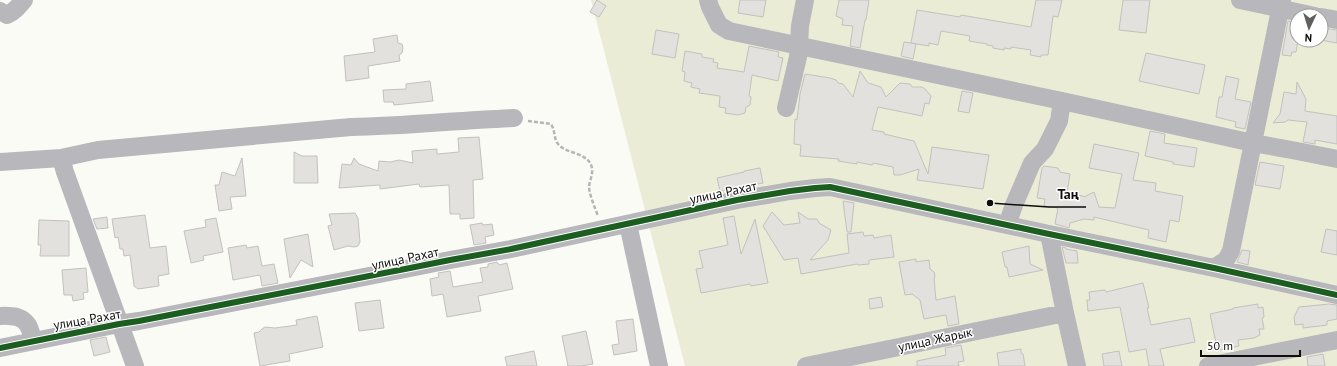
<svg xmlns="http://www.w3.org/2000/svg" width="1337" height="366" viewBox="0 0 1337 366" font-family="'PT Sans',sans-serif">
<rect width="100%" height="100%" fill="#fbfbf6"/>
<path fill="#eaecd6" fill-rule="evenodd" d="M591 0H1337V366H685ZM1297 16H1321V40H1297Z"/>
<path fill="#e2e1de" stroke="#c2c1bd" d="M597 0 606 6 599 17 590 12Z
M740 0H766L763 17 738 13Z
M839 0H869L866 20H865L860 48 850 46 853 26 842 25 843 19 836 16Z
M1036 0H1062L1058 17 1053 16 1048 55H1041V57L1030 55 1031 50 1011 47V49L1004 48V50L993 48V46L987 45V44L969 41 970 36 941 31 938 45 929 43V46L911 43 916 44 913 59 901 56 904 42 911 43 917 10 960 17 961 15 1031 27Z
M1123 0H1150L1146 33 1119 30Z
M1288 21 1297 23V41H1298L1296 52H1292L1291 56 1282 55Z
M1323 28 1337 30V43L1321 40Z
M656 30 679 34 675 58 652 54Z
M397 35 398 43 402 44 403 48 402 53 399 55 400 61 368 66 369 78 346 81 344 56 375 52 373 39Z
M749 46 779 52 778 57 783 58 778 81 752 75 749 96 751 97 750 105 746 107 745 113 738 115 725 113 726 108 719 107 720 96 699 93 700 89 691 87 692 83 684 81 685 72 682 71 685 51 702 54V57L714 59 713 62 718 63 717 68 744 72Z
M1146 53 1205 65 1199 94 1139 81Z
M860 71 868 83 881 87 886 97 900 83 910 84 912 87H922L925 89 931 96 929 104 925 103 922 116 878 107 872 130 884 132V134L914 141 928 174 932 147 989 155 983 189 917 180 919 169 900 175H894L893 167 873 163 872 165 857 162V164L838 161 839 159 800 156 801 145 794 144 795 119 797 120 800 94 805 74 830 78 836 80 838 83 843 84 853 97Z
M1226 76 1239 79 1235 99 1251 102 1245 129 1235 127 1236 122 1216 117 1219 97H1222Z
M430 81 433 101 394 105 393 102H384L383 90 406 89V84Z
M1297 82 1306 99 1305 111 1337 116V144L1315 140V144L1303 142 1307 122 1288 120 1285 122 1273 123 1280 114 1284 92 1296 94Z
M962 91 973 93 969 113 958 111Z
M1150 131 1165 134 1164 143 1197 148 1194 167 1173 164V162L1145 156Z
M479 137 483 179 473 180 474 218 460 219V214H450L449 185 420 187 419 184 380 189V185L339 188 342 164 351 165 354 158 359 164 378 171 379 161 390 162 399 160 413 163 412 151 437 149V154L459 152 458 138Z
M1094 144 1139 153 1133 180 1156 183 1155 191 1183 196 1179 222 1170 220 1166 242 1148 238 1149 230 1094 217V220L1084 219 1070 223 1069 228 1055 224 1058 208 1044 206 1045 199 1037 198 1042 168 1044 166 1058 168 1060 172 1070 174 1067 193 1083 196 1084 197 1094 192 1099 207 1115 208 1122 174 1089 168Z
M294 152 302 156H317L318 183H294Z
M242 158 246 196 230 197 232 209 219 211 215 185H219L222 172 235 176Z
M1260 162 1284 166 1280 189 1255 185Z
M760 168 763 183 720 191 717 178 744 172V171Z
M843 201 854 203 851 232H847Z
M772 212 784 225 800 223 798 212 808 219H817L819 223 831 230 828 240 810 260 849 253 847 234 863 232 864 236 873 235 874 238 891 235 894 257 869 260V264L858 265 857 264 801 274 798 258 784 260 763 226Z
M355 213 358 218 360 242 358 246 354 247 348 246 334 250 328 226 332 225 329 214Z
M145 215 150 248 166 246 169 274 158 276 159 286 138 289 134 286 130 255 124 256 123 249H120L118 237 115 238 112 219Z
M734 216 741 254 755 219 768 283 751 286 750 284 701 293 696 269 703 268 699 251 728 245 723 218Z
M107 217 108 228 97 229 93 219Z
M216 218 223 252 203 256 204 260 191 263 184 231 206 227 205 220Z
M39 220 69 221V256H40L41 245H38Z
M482 223 483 225 492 224 494 235 485 237 486 243 474 245 470 225Z
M1326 229 1337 231V255L1321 252Z
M308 234 313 267 301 260 290 278 284 239Z
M246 245 247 248 258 246 262 266 274 264 278 283 262 286 260 275 233 280 228 248Z
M1029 246 1030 264 1043 270 1009 277 1007 267H1005L1002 252Z
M1062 247 1066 248V249L1077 251 1078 263H1066Z
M1242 250 1250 251 1248 265 1237 262Z
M916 259V262L929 260 930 269 934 272 935 276 934 279 936 300 955 296 959 324 948 326 946 315 924 319 920 300 912 294 905 295 899 262Z
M497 262 499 265 507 263 513 289 478 296 481 311 447 317 443 294 432 296 430 279 439 277 438 273 450 271 453 287 483 282 480 268 488 267V264Z
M86 268 88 292 83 293 84 299 73 301 72 295H64L62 270Z
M1143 283 1149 308H1147L1151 325 1190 318 1195 342 1160 349 1164 366H1149L1146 349 1129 352 1120 307 1088 311 1087 300H1090L1089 292 1105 290 1106 292Z
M881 297 883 307 870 309 869 299Z
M380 300 384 328 359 331 355 303Z
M1258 304V308L1263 307 1264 317 1262 318 1264 329H1259L1260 335 1254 338 1238 340 1239 346 1220 350V347L1217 348 1210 314 1233 309V308Z
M1329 304 1337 305V319L1327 321V325L1303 328V324L1295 325 1294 317 1299 307Z
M317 316 323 347 289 354 290 361 260 366 254 333 259 332 262 329 265 327 275 328 297 325 296 320Z
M633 319 637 351 614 355 612 345 619 344 616 321Z
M586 331 593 364 581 366H568L562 336Z
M106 337 110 352 94 356 90 340Z
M961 345 964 361 958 362 959 366H917V361L946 355 945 348Z
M1021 349V353L1023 354 1025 366H999L997 353Z
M534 351 537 366H507L505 357Z
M1119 351 1122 366H1104L1102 354Z
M1323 354 1325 366H1308L1307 357Z"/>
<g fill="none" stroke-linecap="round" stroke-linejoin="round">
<path stroke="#b5b5b5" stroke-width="2.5" stroke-dasharray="4 2" stroke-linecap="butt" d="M528 121 551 124C556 132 553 140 560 146 569 154 589 153 592 168 593 174 590 180 589 186 589 194 595 208 598 216"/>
<path stroke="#b7b7bc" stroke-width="18" d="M708 0 710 7 719 25 729 31 1062 101 1253 143 1297 151 1337 159
M1240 0 1315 16
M0 11 7 15C14 12 19 6 24 0
M1321 17 1337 20
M786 108 798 57 799 46 800 26 805 0
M61 158 65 172 135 366
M0 162 61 158 98 150 351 127C405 126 460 120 514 118
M628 224 659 366
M1007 225 1014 205 1032 163 1045 149 1059 121 1062 101
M1049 234 1065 313 1077 366
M1214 268 1226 260 1231 251 1282 0
M0 316C6 315 10 316 17 317 29 321 30 329 33 340
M0 348 119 324 139 321 410 268 450 260 511 249 737 200 790 191 815 188 830 187 1049 234 1214 268 1337 295
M806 366 1065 313
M1208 366 1337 340"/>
<g stroke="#fff" stroke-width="8">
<path id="cycleway" d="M0 348 119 324 139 321 410 268 450 260 511 249 737 200 790 191 815 188 830 187 1049 234 1214 268 1337 295"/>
</g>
<use href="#cycleway" stroke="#1b5e20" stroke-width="6"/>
</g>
<g text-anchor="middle" stroke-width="3" stroke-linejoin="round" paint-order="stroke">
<g font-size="13" fill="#0e0d0b" stroke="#fff">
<text transform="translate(723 192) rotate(-12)" y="5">улица Рахат</text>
<text transform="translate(405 258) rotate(-12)" y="5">улица Рахат</text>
<text transform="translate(87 319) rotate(-10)" y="5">улица Рахат</text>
<text transform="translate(935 339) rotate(-12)" y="5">улица Жарык</text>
</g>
</g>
<path fill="none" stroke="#0e0d0b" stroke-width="1.5" d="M990 203L1049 207H1086"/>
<circle fill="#0e0d0b" stroke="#fff" stroke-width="1.5" cx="990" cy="203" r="4"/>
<g font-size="14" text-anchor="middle" font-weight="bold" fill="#0e0d0b" stroke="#fff" stroke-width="3" stroke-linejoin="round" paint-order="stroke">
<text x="1068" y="199">Таң</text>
</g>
<g transform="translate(1309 28) rotate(184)"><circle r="19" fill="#ffffff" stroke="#9f9e9d"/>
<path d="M0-3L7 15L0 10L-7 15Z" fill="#61605d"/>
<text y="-6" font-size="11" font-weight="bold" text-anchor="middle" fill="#0e0d0b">N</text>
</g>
<path d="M1201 350v6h99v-6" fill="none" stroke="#0e0d0b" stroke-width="2"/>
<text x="1207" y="350" font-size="12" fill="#0e0d0b" stroke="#ffffff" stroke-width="3" paint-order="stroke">50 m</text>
</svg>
